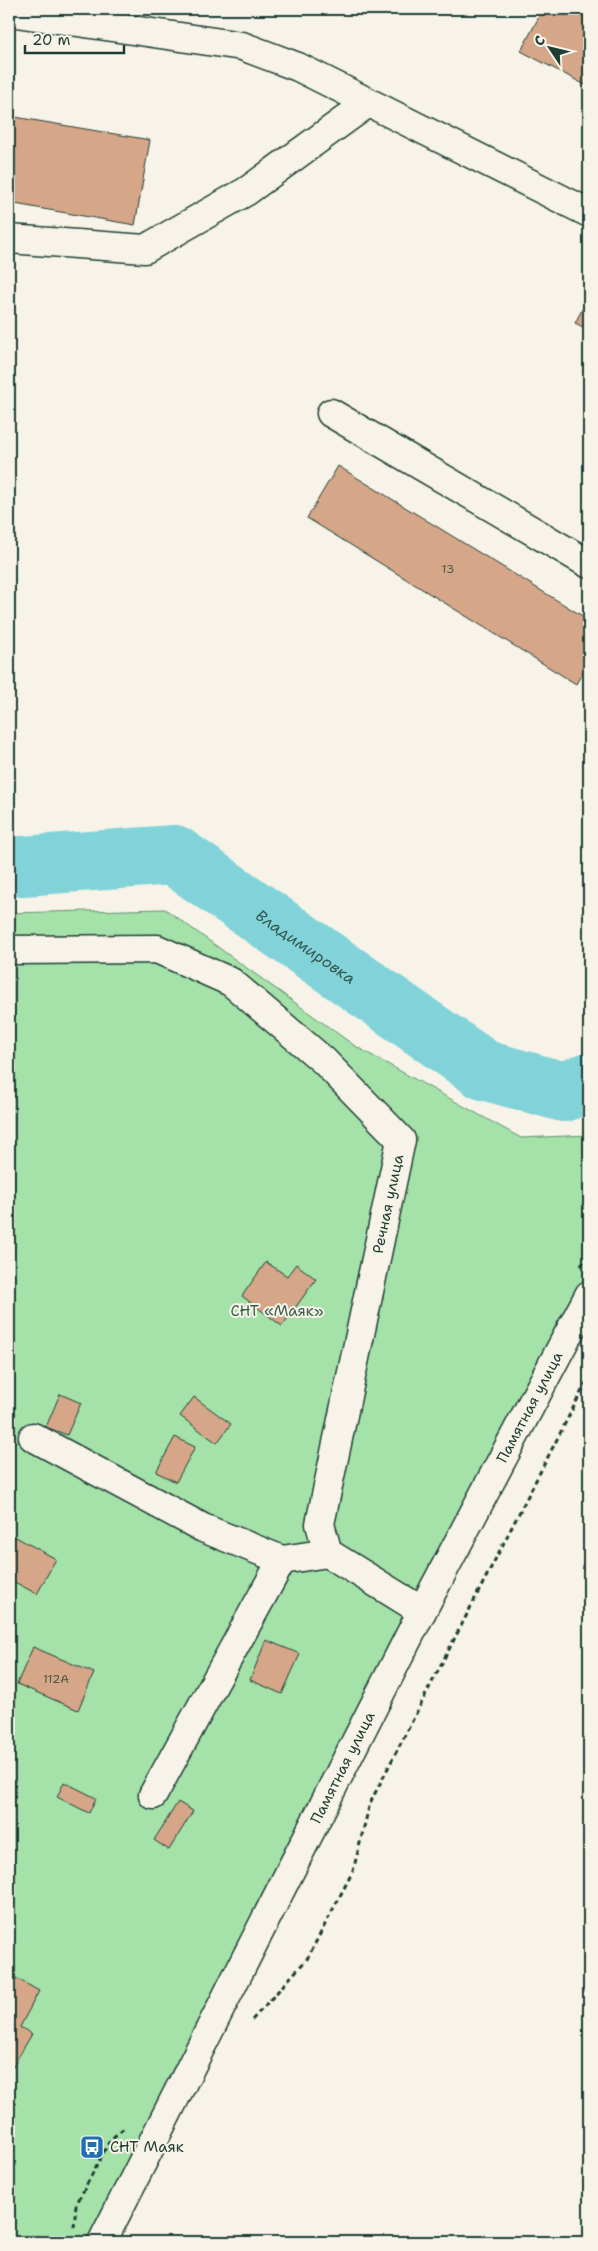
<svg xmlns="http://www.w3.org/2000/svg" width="598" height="2251" viewBox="0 0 598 2251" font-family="'Shantell Sans',sans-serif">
<rect width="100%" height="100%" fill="#f7f3e8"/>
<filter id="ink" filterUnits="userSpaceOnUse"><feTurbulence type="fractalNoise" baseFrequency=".02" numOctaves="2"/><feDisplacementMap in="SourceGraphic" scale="10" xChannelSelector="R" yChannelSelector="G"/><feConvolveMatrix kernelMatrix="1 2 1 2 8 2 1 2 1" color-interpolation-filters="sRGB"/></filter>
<g filter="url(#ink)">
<path fill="#a4e2aa" stroke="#62906f" d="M165 909 355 1046 521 1138 589 1135V1295L102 2242H9V913Z"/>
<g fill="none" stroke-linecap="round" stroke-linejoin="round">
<path stroke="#82d3d9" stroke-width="60" id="s1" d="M9 867 174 855 484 1070 564 1092 589 1082"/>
</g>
<path fill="#d6a689" stroke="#1f3d34" d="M543 9H569L589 19V87L521 51Z
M9 116 150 140 135 225 9 203Z
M589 296V330L575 323Z
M338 466 589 620V661L576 684 307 518Z
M266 1262 287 1276 296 1264 316 1279 282 1326 242 1296Z
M60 1394 81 1403 67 1435 46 1427Z
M194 1397 231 1424 217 1443 180 1416Z
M175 1437 195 1447 176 1482 156 1472Z
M12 1535 56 1559 37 1594 9 1579V1542Z
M266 1640 300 1654 282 1694 250 1680Z
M33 1647 94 1673 78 1710 17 1684Z
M64 1782 96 1798 89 1813 57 1797Z
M178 1802 193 1811 169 1850 154 1840Z
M16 1978 39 1991 20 2027 32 2034 12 2068 9 2067V1990Z"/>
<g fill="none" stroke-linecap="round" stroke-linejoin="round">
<g stroke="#1f3d34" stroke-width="31">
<g id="minor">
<path d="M9 12 242 46 298 67 589 213"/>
<path d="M9 239 145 249 247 191 368 103"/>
<path d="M331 413 589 564"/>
<path d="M9 950 157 949 231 982 324 1061 401 1140 320 1524 328 1553 422 1611"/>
<path d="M33 1437 203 1528 282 1560 328 1553"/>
<path d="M153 1795 282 1560"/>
<path id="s2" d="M102 2242 422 1611 589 1295"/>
</g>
</g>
<path stroke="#1f3d34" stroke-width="3" stroke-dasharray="5 4" stroke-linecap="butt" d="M581 1266 589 1251
M252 2020 307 1959 353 1871 370 1803 589 1377
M74 2227 76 2205 110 2140 124 2128"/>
<use href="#minor" stroke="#f7f3e8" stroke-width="28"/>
</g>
</g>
<defs>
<g id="bus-square" transform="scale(1.25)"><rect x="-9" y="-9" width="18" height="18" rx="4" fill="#1f6fb2" stroke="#f7f3e8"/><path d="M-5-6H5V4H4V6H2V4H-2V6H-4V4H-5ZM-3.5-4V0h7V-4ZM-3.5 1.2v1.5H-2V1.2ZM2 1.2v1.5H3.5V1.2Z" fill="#fff"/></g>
</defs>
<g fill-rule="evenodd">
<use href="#bus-square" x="92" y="2147"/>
</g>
<g text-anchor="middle" stroke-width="4" stroke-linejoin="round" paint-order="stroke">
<g font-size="12" fill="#4d5749">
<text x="448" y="573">13</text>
<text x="56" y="1683">112А</text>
</g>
<g font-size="15" fill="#1f3d34" stroke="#f7f3e8">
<text transform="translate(388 1204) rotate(-78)" y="5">Речная улица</text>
<text dy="5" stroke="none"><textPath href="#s2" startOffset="938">Памятная улица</textPath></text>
<text dy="5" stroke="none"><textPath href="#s2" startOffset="532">Памятная улица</textPath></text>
</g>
<g font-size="15" fill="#3a5e4c" stroke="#f7f3e8">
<text x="277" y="1316">СНТ «Маяк»</text>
</g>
<g font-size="15" fill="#1f3d34" stroke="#f7f3e8" text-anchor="start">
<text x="110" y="2152">СНТ Маяк</text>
</g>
<g font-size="16" font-style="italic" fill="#335b55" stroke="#f7f3e8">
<text dy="6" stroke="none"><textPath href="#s1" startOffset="326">Владимировка</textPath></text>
</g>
</g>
<rect width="598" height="2251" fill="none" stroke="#f7f3e8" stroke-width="30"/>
<rect x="15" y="15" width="568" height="2221" fill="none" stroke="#1f3d34" stroke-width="2" filter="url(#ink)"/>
<g transform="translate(550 48) rotate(305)" stroke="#f7f3e8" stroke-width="4" paint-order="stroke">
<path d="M0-4L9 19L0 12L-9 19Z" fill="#1f3d34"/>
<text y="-8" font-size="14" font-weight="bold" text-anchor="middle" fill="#1f3d34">С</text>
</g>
<path d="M25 45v8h99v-8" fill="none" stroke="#1f3d34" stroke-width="2.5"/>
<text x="32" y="45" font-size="15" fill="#1f3d34" stroke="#f7f3e8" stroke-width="4" paint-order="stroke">20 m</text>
</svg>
